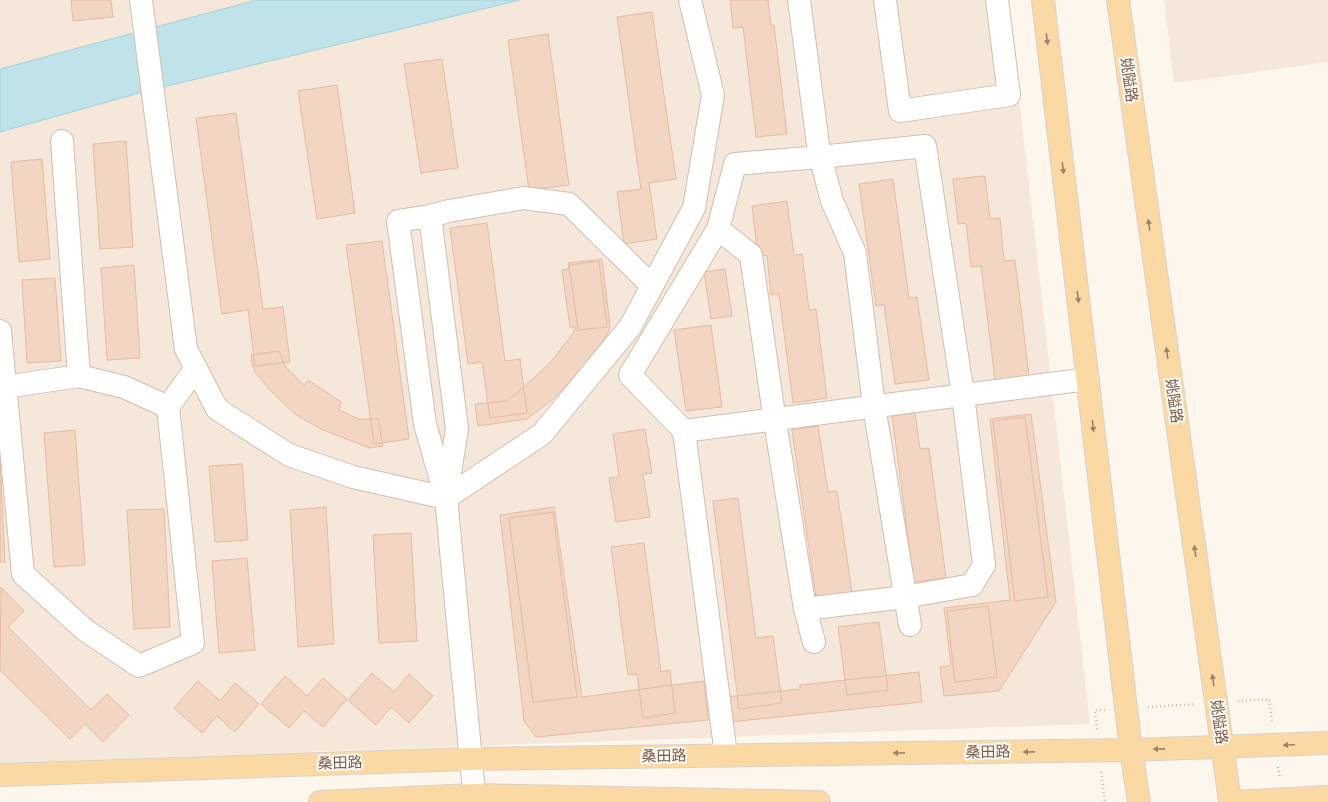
<svg xmlns="http://www.w3.org/2000/svg" width="1328" height="802" viewBox="0 0 1328 802" font-family="'Alegreya Sans','Noto Sans SC',sans-serif">
<rect width="100%" height="100%" fill="#fdf6ec"/>
<path fill="#f5e8da" d="M0 0H1008L1090 724 0 763Z
M1164 0H1328V62L1174 83Z"/>
<path fill="#bfe3e8" stroke="#a5d3da" d="M256 0H520L143 92 0 132V69Z"/>
<path fill="#f3d5c3" stroke="#e6bba3" d="M71 0H111L113 17 73 21Z
M730 0H768L771 25H774L787 134 756 137 743 27 733 28Z
M652 12 676 179 649 183 657 239 624 244 617 192 641 189 617 17Z
M548 34 569 185 529 190 508 40Z
M442 59 458 168 421 173 404 64Z
M337 85 355 213 317 219 298 91Z
M236 113 263 309 283 307 290 362 255 366 248 310 222 314 196 118Z
M126 141 133 247 100 249 93 144Z
M42 159 50 259 19 262 11 162Z
M985 176 990 219 1000 218 1004 261 1015 260 1030 384 996 388 981 266 971 267 966 223 958 224 953 179Z
M893 179 909 298 917 297 929 380 895 384 884 305 876 306 859 184Z
M787 201 794 255 802 254 809 310 816 309 827 398 793 403 779 294 771 295 767 255 758 257 752 206Z
M487 223 505 361 520 359 527 413 490 418 482 362 468 364 450 228Z
M382 241 409 439 374 444 346 245Z
M602 259 610 325 608 333 588 363 553 399 527 419 478 426 475 404 507 401 517 393 550 363 574 332 575 327H570L562 270 569 269 568 263Z
M599 261 607 327 578 330 569 265Z
M134 265 140 358 107 360 101 268Z
M725 269 732 316 711 319 704 272Z
M55 278 61 361 27 363 22 280Z
M711 325 722 407 686 411 674 330Z
M279 351 285 366 304 385 308 380 341 402 339 410 359 419H378L383 446 370 448 346 439 321 429 295 414 269 389 255 372 252 363 251 355Z
M915 413 920 449 929 448 946 578 914 582 892 416Z
M1031 414 1056 602 999 691 944 696 940 667 951 665 944 608 1010 600 990 419Z
M1025 417 1048 597 1015 601 993 421Z
M818 426 828 492 837 491 852 592 816 597 792 430Z
M645 429 652 473 643 474 650 517 616 522 609 478 619 476 613 434Z
M75 430 85 565 54 567 44 433Z
M0 459 5 562H0Z
M242 464 248 540 215 542 209 466Z
M738 498 756 638 773 636 782 703 739 709 713 501Z
M326 507 334 644 298 647 290 510Z
M554 507 582 697 704 681 708 720 536 737 524 721 500 515Z
M164 509 170 627 134 629 127 510Z
M553 512 577 697 533 702 509 518Z
M411 533 417 641 379 643 373 535Z
M644 543 661 672 670 670 675 713 643 718 637 674 628 675 611 547Z
M247 558 255 650 219 653 212 561Z
M1 587 24 611 8 627 91 710 107 694 129 715 103 742 85 724 70 739 0 670Z
M988 606 997 677 955 682 947 611Z
M879 622 888 690 847 695 838 627Z
M919 672 922 702 730 722 727 697 800 689V685Z
M372 673 394 692 409 674 433 696 409 723 391 707 376 725 348 700Z
M285 676 307 696 323 678 347 699 323 727 304 711 289 728 261 704Z
M198 681 220 701 235 683 259 704 235 732 217 716 202 733 174 708Z"/>
<g fill="none" stroke-linecap="round" stroke-linejoin="round">
<g stroke="#d1beb0" stroke-width="24">
<path id="minor" d="M141 0 186 349 217 409 289 455 353 477 446 498
M799 0 819 152 832 201 855 253 874 406 910 625
M885 0 900 111 1009 95 997 0
M62 141 79 376
M430 216 457 429 446 498 425 424 398 221Z
M430 216 449 211 524 198 569 204 652 286
M718 229 735 164 820 157 925 146 963 395 984 565 972 585 905 597 805 609
M0 331 23 574 85 630 139 666 193 643 168 407 196 368
M5 387 79 376 124 387 168 407
M684 431 630 375 718 229 751 255 774 415 805 609 814 642
M726 755 684 431 1088 379
M475 802 446 498 542 434 630 327 694 208 713 95 690 0"/>
</g>
<g stroke="#dad1cd" stroke-width="24">
<path id="major" d="M1043 0 1131 750 1139 802
M1118 0 1230 802
M0 775 469 759 1131 750 1328 743
M320 802 473 795 819 802
M1232 802 1328 797"/>
</g>
<path stroke="#d9b8a5" stroke-width="2.5" stroke-dasharray="1 3" stroke-linecap="butt" d="M1238 701 1269 699 1272 722
M1148 707 1195 704
M1097 729 1095 710H1105
M1278 767 1280 778
M1101 772 1105 802"/>
<use href="#minor" stroke="#fff" stroke-width="22"/>
<use href="#major" stroke="#fbd9a5" stroke-width="22"/>
</g>
<defs><path id="oneway-solid" d="M-6-.8H1V-3.2L6.5 0L1 3.2V.8H-6Z"/></defs>
<g fill="#a18267">
<use href="#oneway-solid" transform="translate(1047 39) rotate(83)"/>
<use href="#oneway-solid" transform="translate(1063 168) rotate(83)"/>
<use href="#oneway-solid" transform="translate(1149 225) rotate(-98)"/>
<use href="#oneway-solid" transform="translate(1078 297) rotate(83)"/>
<use href="#oneway-solid" transform="translate(1167 353) rotate(-98)"/>
<use href="#oneway-solid" transform="translate(1093 426) rotate(83)"/>
<use href="#oneway-solid" transform="translate(1195 551) rotate(-98)"/>
<use href="#oneway-solid" transform="translate(1213 680) rotate(-98)"/>
<use href="#oneway-solid" transform="translate(1289 745) rotate(177)"/>
<use href="#oneway-solid" transform="translate(1159 749) rotate(179)"/>
<use href="#oneway-solid" transform="translate(1029 752) rotate(179)"/>
<use href="#oneway-solid" transform="translate(899 753) rotate(179)"/>
</g>
<g text-anchor="middle" stroke-width="4" stroke-linejoin="round" paint-order="stroke">
<g font-size="15" fill="#7a5c4d" stroke="#fffaf3">
<text transform="translate(1129 80) rotate(82)" y="5">姚隘路</text>
<text transform="translate(1174 401) rotate(82)" y="5">姚隘路</text>
<text transform="translate(1219 722) rotate(82)" y="5">姚隘路</text>
<text transform="translate(988 752) rotate(-1)" y="5">桑田路</text>
<text transform="translate(664 756) rotate(-1)" y="5">桑田路</text>
<text transform="translate(340 763) rotate(-2)" y="5">桑田路</text>
</g>
</g>
</svg>
